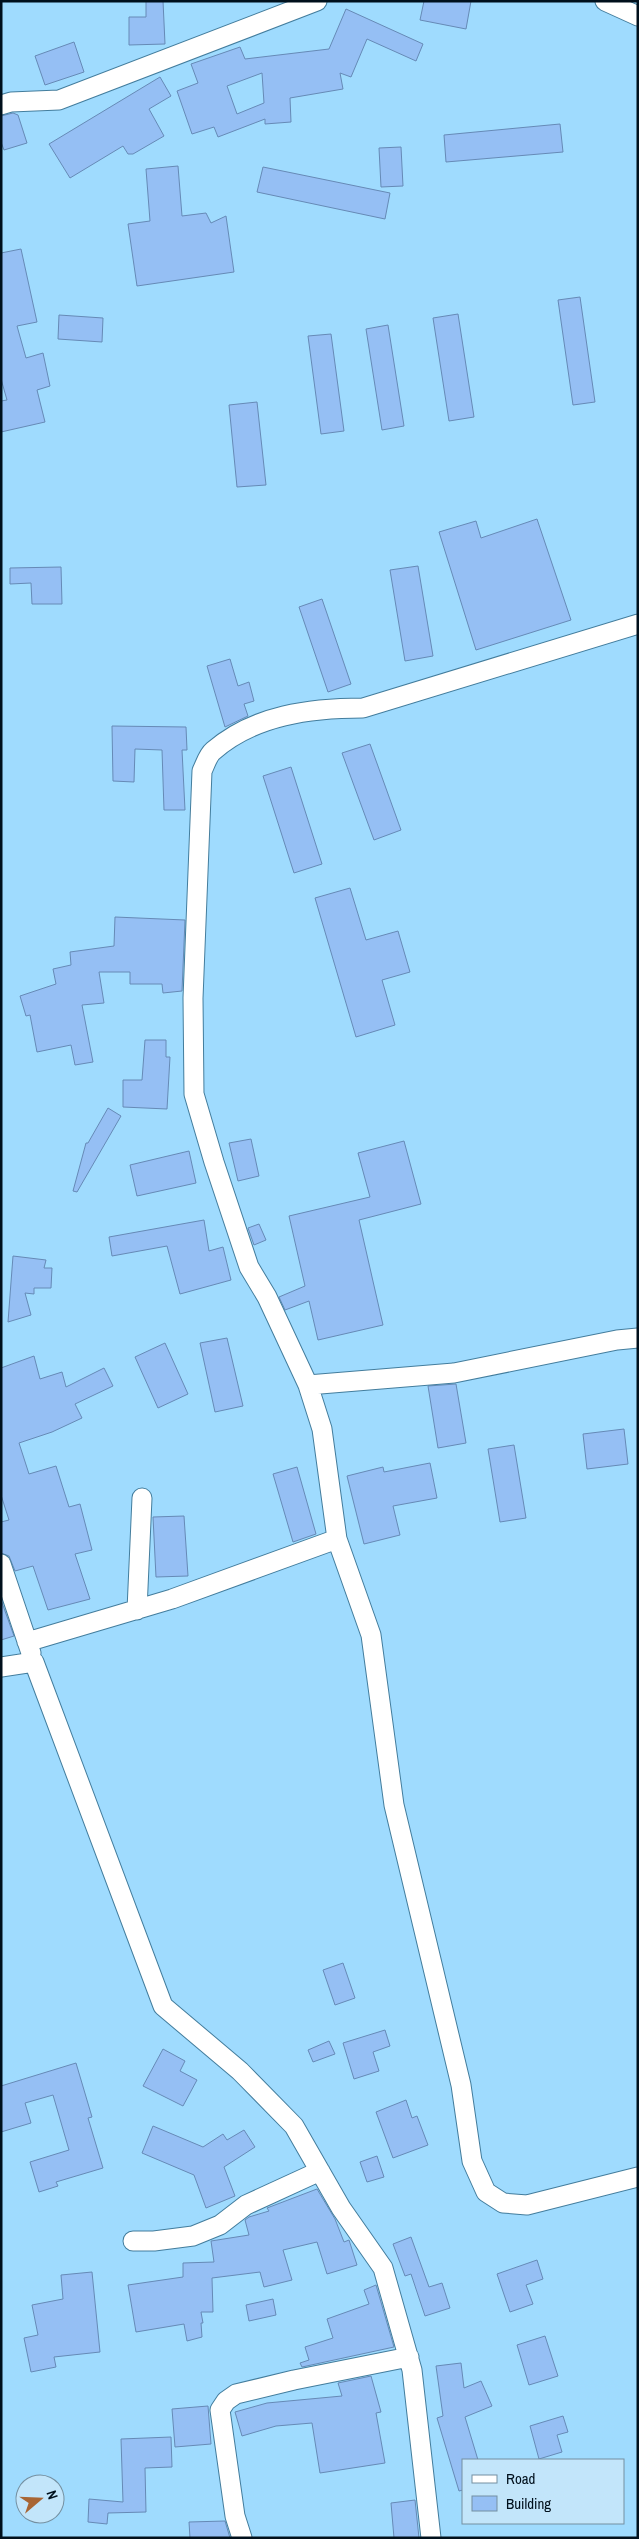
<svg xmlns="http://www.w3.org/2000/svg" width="639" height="2539" viewBox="0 0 639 2539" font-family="'Archivo Narrow',sans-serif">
<rect width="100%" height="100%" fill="#9fdbfe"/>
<path fill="#95bff4" stroke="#668ab6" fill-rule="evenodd" d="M146 1H163L165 44 129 45V17H146Z
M424 1H471L466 29 420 20Z
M346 9 423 44 416 61 367 39 351 77 340 73 343 89 290 98 291 122 265 124V119L218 137 214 127 192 134 177 91 198 83 191 64 240 47 245 59 329 49ZM262 73 264 103 237 114 227 86Z
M74 42 84 72 45 85 35 56Z
M160 77 171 96 149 109 164 136 133 154H128L123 146 70 178 49 144Z
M13 113 18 115 27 143 4 150 1 142V116Z
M560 124 563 152 446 162 444 135Z
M401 147 403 186 381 187 379 148Z
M178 166 182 216 206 213 211 223 226 216 234 272 137 286 128 224 150 221 146 169Z
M263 167 390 193 385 219 257 192Z
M21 249 37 322 17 326 26 358 43 353 50 386 37 390 45 422 1 432V401L7 400 1 379V253Z
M580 297 595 402 573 405 558 300Z
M458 314 474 417 449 421 433 318Z
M59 315 103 318 102 342 58 339Z
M388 325 404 426 382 430 366 329Z
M331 334 344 431 321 434 308 336Z
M257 402 266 485 237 487 229 405Z
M537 519 571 620 476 650 439 532 476 521 481 538Z
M418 566 433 656 405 661 390 570Z
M61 567 62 604H32L31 583 10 584V568Z
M322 599 351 684 328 692 299 607Z
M230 659 238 686 249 682 254 701 244 704 248 716 225 727 207 666Z
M112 726 186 727 187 750H182L185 810H164L162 750 135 749 134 782 113 781Z
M370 744 401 830 374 840 342 753Z
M291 767 322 864 294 873 263 776Z
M350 888 366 940 398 931 410 972 382 980 395 1025 356 1037 315 898Z
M115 917 185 920 182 991 163 993 162 984H130V972H99L104 1003 82 1005 93 1062 75 1065 71 1045 37 1052 30 1015 26 1016 20 996 56 984 53 969 71 965 70 952 114 946Z
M145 1040H166V1057H170L167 1109 123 1107V1080H142Z
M108 1108 121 1116 77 1192 73 1191 86 1143H88Z
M251 1139 259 1176 238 1181 229 1143Z
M404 1141 421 1204 359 1220 383 1325 318 1340 309 1301 285 1310 279 1297 305 1286 289 1216 370 1197 358 1153Z
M189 1151 196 1183 137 1196 130 1165Z
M204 1220 209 1251 223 1247 231 1280 180 1294 167 1246 112 1256 109 1237Z
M259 1224 266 1240 254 1245 248 1228Z
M13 1256 46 1260 44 1268H52L51 1288H34V1294L25 1293 31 1315 8 1322Z
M227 1338 243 1406 215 1412 200 1343Z
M165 1343 188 1394 158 1408 135 1357Z
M34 1356 40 1379 62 1372 66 1387 104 1368 113 1386 75 1404 82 1418 52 1432 19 1443 29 1474 56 1466 69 1507 80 1504 92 1550 75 1554 90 1599 48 1610 33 1566 15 1571 9 1556 1 1553V1522L9 1520 1 1495V1368Z
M456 1384 466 1443 438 1448 428 1386Z
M624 1429 628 1464 587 1469 583 1434Z
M514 1445 526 1518 500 1522 488 1449Z
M430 1463 437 1498 393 1506 400 1535 364 1544 347 1476 383 1467 384 1472Z
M297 1467 316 1534 293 1542 273 1474Z
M184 1516 188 1576 156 1577 153 1517Z
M1 1600 14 1636 1 1640Z
M343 1963 355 1998 335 2005 323 1970Z
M385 2030 390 2046 373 2052 379 2071 354 2079 343 2043Z
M329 2041 335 2054 313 2062 308 2050Z
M163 2049 185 2061 180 2071 197 2080 183 2106 143 2086Z
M76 2063 92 2117 88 2118 103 2168 56 2182 58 2186 39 2192 30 2162 69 2150 53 2095 25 2103 31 2123 1 2132V2086Z
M406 2100 412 2118 417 2116 428 2145 393 2158 376 2112Z
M153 2126 203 2147 223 2134 227 2140 244 2130 255 2147 224 2167 235 2196 206 2208 194 2175 142 2153Z
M377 2156 384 2177 367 2182 360 2162Z
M317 2189 335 2219 344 2242 349 2240 357 2265 327 2274 317 2242 283 2250 292 2280 264 2287 260 2272 212 2278 213 2312H201L203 2323H201L202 2337 187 2341 184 2324 136 2332 128 2285 183 2277V2263L214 2262 211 2241 249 2235 245 2220 249 2217 269 2211 267 2208Z
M411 2237 429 2287 442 2283 450 2308 425 2316 411 2274 405 2276 393 2244Z
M537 2260 543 2279 526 2285 533 2304 510 2312 497 2274Z
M92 2272 100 2352 54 2357 56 2367 31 2372 24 2338 38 2335 32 2305 63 2299 61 2275Z
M376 2285 394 2347 302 2367 300 2363 309 2360 305 2347 333 2338 327 2319 369 2304 364 2290Z
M273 2299 276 2315 249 2321 246 2305Z
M545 2336 558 2376 529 2385 517 2345Z
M461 2363 464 2388 481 2381 492 2406 465 2417 478 2460H463V2490L459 2491 437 2418 443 2416 436 2366Z
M371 2376 381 2412 376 2413 385 2463 320 2473 312 2423 276 2426 242 2436 235 2412 267 2403 342 2396 338 2383Z
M208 2406 211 2444 175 2447 172 2409Z
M563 2416 568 2432 557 2435 562 2452 539 2459 530 2426Z
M171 2437 172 2467 145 2468 146 2512 108 2513 107 2524 88 2522 89 2499 123 2502 121 2439Z
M415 2500 419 2538H394L391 2503Z
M225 2521 230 2538H190L189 2522Z"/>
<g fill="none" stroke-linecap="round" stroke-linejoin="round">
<g stroke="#437d9d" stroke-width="21">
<path id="minor" d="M605 1 638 16
M1 105 11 102 59 100 317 1
M638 624 363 708C311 708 254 715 213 751 208 755 205 765 202 771L193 998 194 1094 214 1162 249 1267 267 1297 308 1385 322 1429 337 1539 371 1635 394 1805 461 2085 472 2161 486 2192 503 2203 527 2205 638 2177
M308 1385 454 1373 617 1340 638 1338
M1 1564 31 1653
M137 1610 142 1498
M27 1642 172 1599 337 1539
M1 1667 34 1662 163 2006 240 2071 294 2126 341 2208 383 2268 412 2370 431 2538
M133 2241H154L193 2236 220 2225 246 2205 320 2171
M242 2538 235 2516 220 2410 226 2401 236 2394 294 2380 409 2357"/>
</g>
<use href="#minor" stroke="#fff" stroke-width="19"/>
</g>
<rect width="639" height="2539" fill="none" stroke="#00101c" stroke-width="5"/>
<rect x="462" y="2459" width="162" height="65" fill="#c2e5fa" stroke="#7490a1"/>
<rect x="472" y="2475" width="25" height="8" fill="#ffffff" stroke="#7490a1"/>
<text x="506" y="2484" font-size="15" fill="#00101c">Road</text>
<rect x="472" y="2496" width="25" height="15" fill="#95bff4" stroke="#7490a1"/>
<text x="506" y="2509" font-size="15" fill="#00101c">Building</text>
<g transform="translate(40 2499) rotate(71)"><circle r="24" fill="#c2e5fa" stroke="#7490a1"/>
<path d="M0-4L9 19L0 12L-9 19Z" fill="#a86534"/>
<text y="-8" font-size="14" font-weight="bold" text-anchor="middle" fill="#00101c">N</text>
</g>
</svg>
